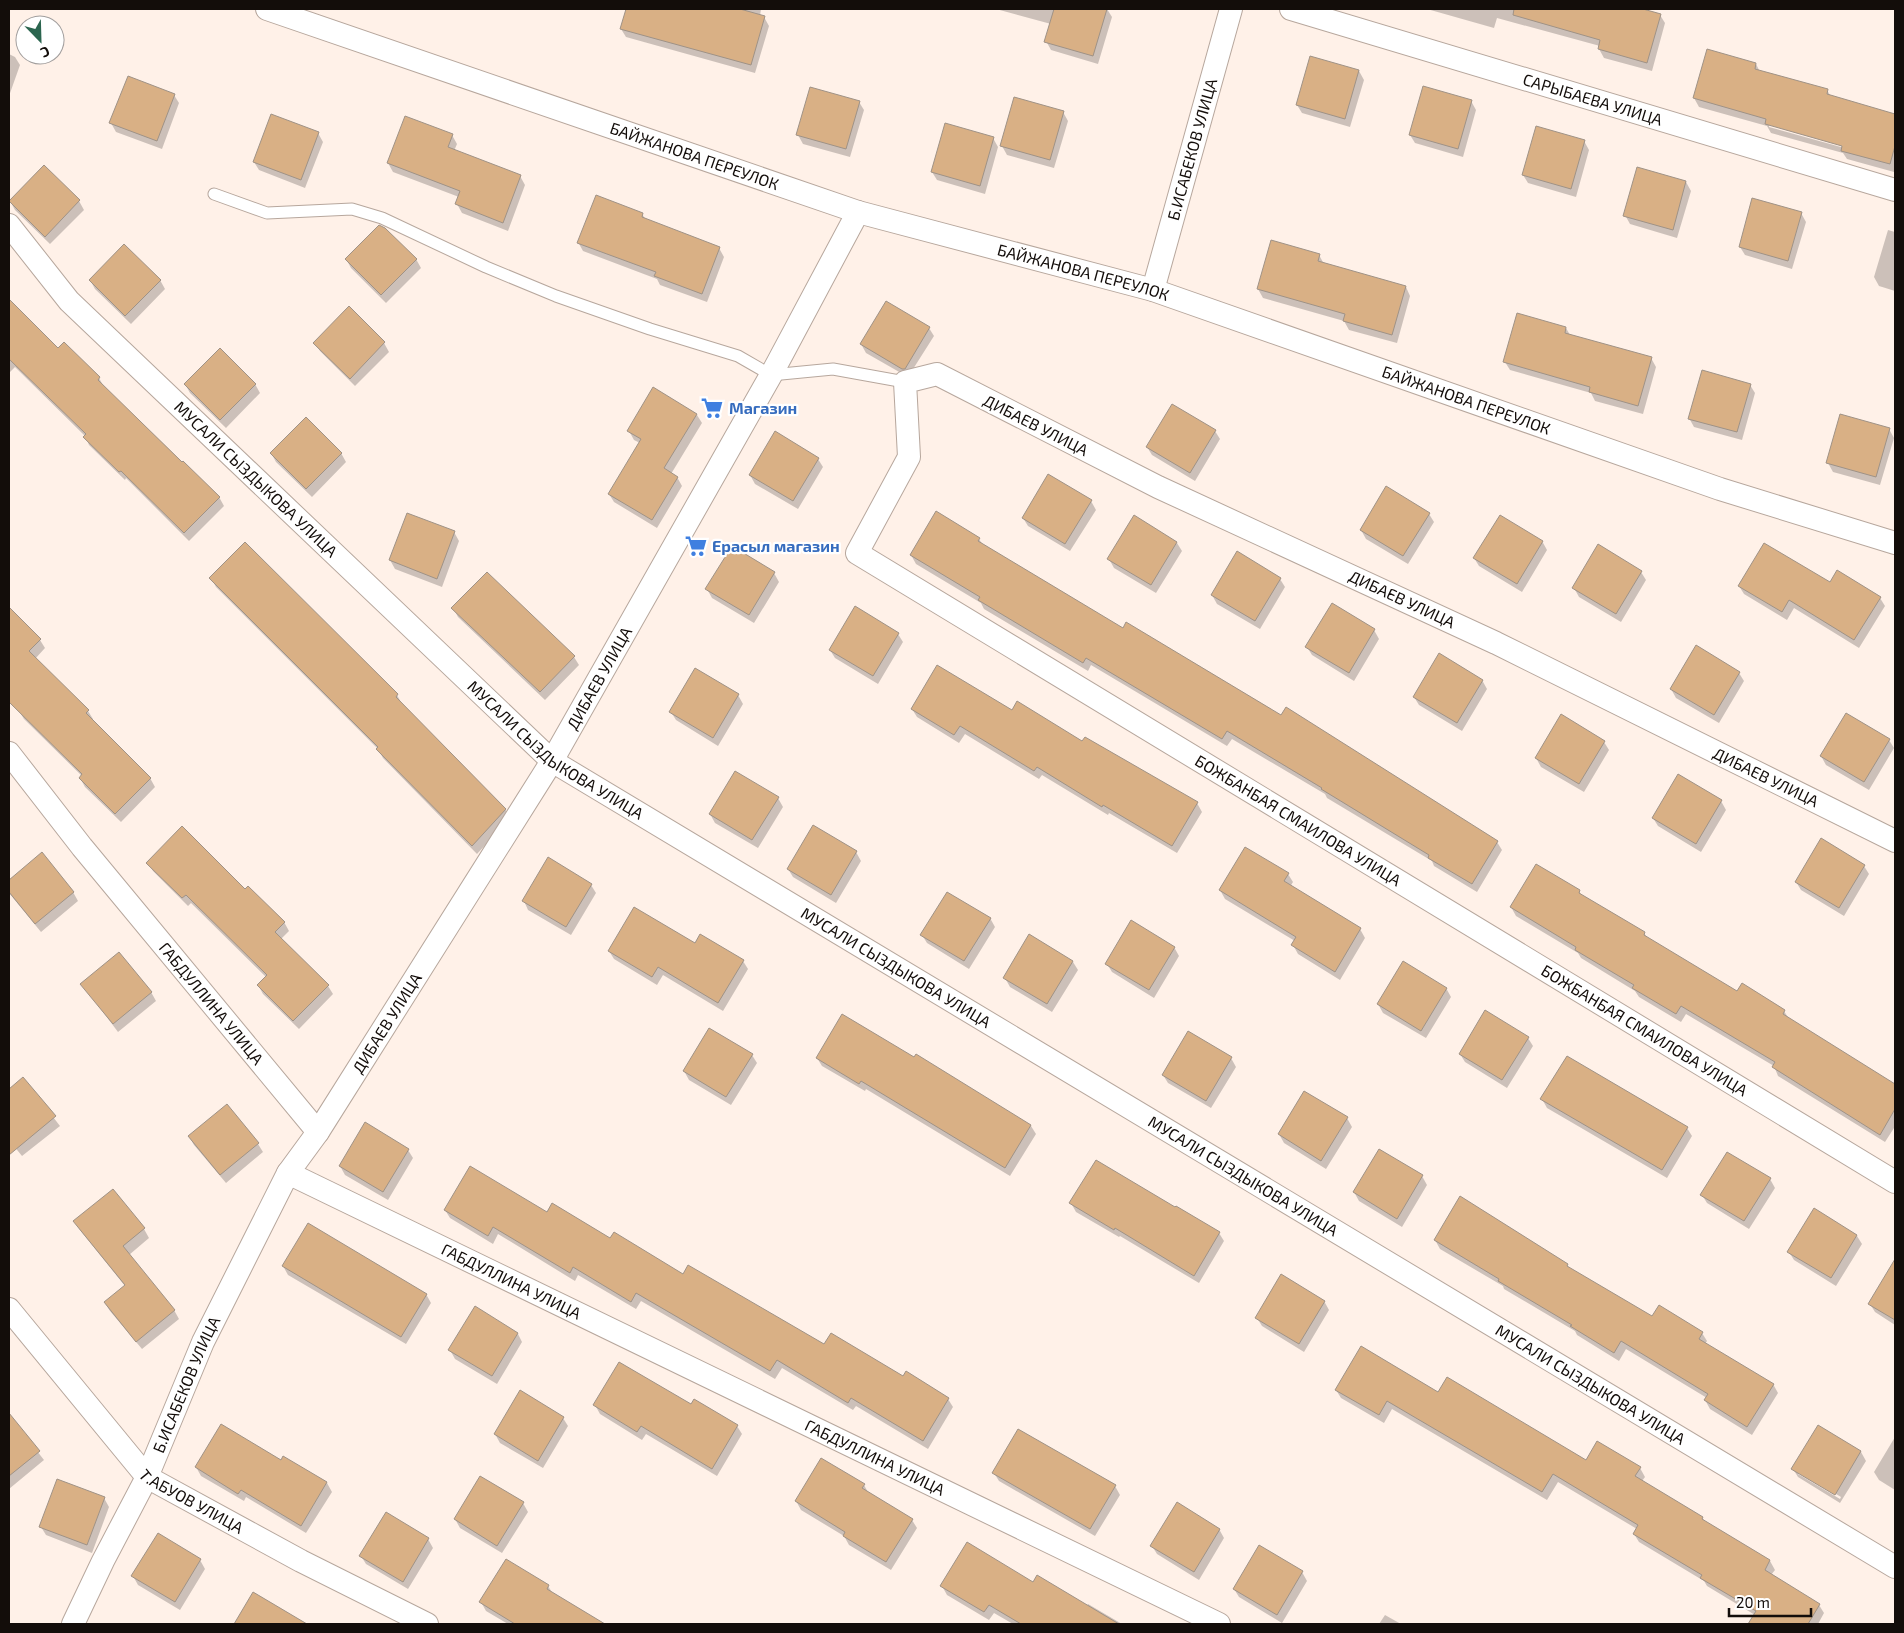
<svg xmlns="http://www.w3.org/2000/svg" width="1904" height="1633" viewBox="0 0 1904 1633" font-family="'Exo 2',sans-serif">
<rect width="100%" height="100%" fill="#fff1e8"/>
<path fill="#0003" fill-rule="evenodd" d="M627 9H761L760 16 764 17 769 26 755 73 626 37 621 29Z
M996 9H1107L1112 17 1098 64 1051 50 1046 41 1051 24Z
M1427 9H1638L1660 15 1665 23 1652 71 1604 58 1599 49 1600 46 1497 18 1494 28Z
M9 54 15 57 20 65 9 96Z
M1756 64 1760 72 1827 90 1831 97 1895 115 1894 172 1847 159 1843 153 1771 133 1767 126 1699 107 1694 98ZM1769 124 1848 147V149L1769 127Z
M1359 71 1364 80 1350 127 1302 113 1297 105Z
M174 95 179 103 162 149 116 132 111 123Z
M1471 101 1476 110 1463 157 1415 143 1410 135Z
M859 102 864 110 850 157 803 144 798 135Z
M1063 112 1068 121 1054 168 1007 155 1002 146Z
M318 133 323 142 305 188 259 170 254 162Z
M452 135 457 144 454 151 520 176 525 185 508 231 462 213 457 204 459 197 393 172 388 163Z
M993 138 998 147 985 194 937 180 932 172Z
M1584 141 1589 150 1576 197 1528 183 1523 175Z
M44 167 79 201 84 210 50 244 15 210 10 201Z
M1686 182 1691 191 1677 238 1630 224 1625 215Z
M1801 213 1806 222 1792 269 1745 255 1740 247Z
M642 214 646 220 719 248 724 257 707 302 660 285 657 279 583 251 578 242Z
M1888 230 1895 232V291L1879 286 1874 277Z
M1319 255 1324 264 1406 287 1410 296 1397 343 1349 330 1344 321 1263 298 1258 289Z
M346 259H416L421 268 386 303 351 268Z
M90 280H160L165 289 131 324 95 289Z
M9 301 58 350 64 344 99 378 104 387 219 497 224 506 189 541 126 478 125 480 89 445 85 436 15 367 9 373Z
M349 308 384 343 389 352 355 386 320 351 315 343Z
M929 328 934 336 908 377 866 353 861 344Z
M1566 328 1570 335 1651 358 1656 367 1643 414 1595 401 1591 393 1510 370 1505 362Z
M185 384H255L260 393 226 428 190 393Z
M1750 385 1755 393 1742 440 1694 427 1689 418Z
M697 415 702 423 671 474 677 477 682 486 657 528 614 502 609 494 640 443 634 440 629 431Z
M1889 429 1894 438 1880 485 1833 472 1828 463Z
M1215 431 1220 439 1195 481 1152 455 1147 447Z
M271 453H341L346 462 312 497 276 462Z
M818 459 823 467 798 509 755 484 750 475Z
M1091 501 1096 510 1070 551 1028 526 1023 518Z
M1429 514 1434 522 1408 564 1366 539 1361 530Z
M454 532 459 541 442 587 395 569 390 560Z
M979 539 983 545 1123 630 1281 716 1497 842 1502 850 1477 892 1434 866 1432 861 1327 798 1325 794 1232 739 1227 746 1091 665 1088 671 984 609 981 603 916 564 911 555Z
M1542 541 1547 550 1522 592 1479 566 1474 558Z
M1177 543 1182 551 1156 593 1114 568 1109 559Z
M1641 572 1646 580 1621 622 1579 597 1574 588Z
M774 573 779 582 754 623 712 598 707 589Z
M487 574 574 657 579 665 545 700 458 617 453 608Z
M211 578 397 695 402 704 505 809 510 818 477 854 383 758 378 749 216 587Z
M1280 579 1285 587 1260 629 1217 604 1212 595Z
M1830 583 1880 598 1885 606 1859 648 1794 608 1787 620 1744 594 1739 586Z
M1332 605 1374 630 1379 639 1354 681 1312 655 1307 647Z
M9 608 40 640 45 648 35 659 88 711 93 719 92 721 150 778 155 787 121 822 85 787 80 778 82 776 24 719 19 711 29 700 9 680Z
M898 634 903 642 878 684 835 658 830 650Z
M696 670 738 695 743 704 718 746 676 720 671 712Z
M1739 673 1744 681 1719 723 1676 698 1671 689Z
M1482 680 1487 689 1462 731 1419 705 1414 697Z
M912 709 1012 712 1083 743 1155 778 1197 803 1202 812 1177 853 1109 813 1108 815 1042 775 1039 779 965 734 959 743 917 717Z
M1889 740 1894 748 1869 790 1826 765 1821 756Z
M1604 742 1609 750 1584 792 1541 767 1536 758Z
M778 798 783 807 758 848 715 823 710 814Z
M1721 801 1726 810 1701 852 1658 826 1653 818Z
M856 852 861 861 836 903 793 877 788 869Z
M42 854 73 892 78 901 41 932 9 893V881Z
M148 863 245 890 284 922 289 931 281 939 328 986 333 994 299 1029 263 994 258 985 266 977 191 903 188 906 153 871Z
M1864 866 1869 874 1844 916 1801 890 1796 882Z
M1288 874 1293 882 1290 887 1360 929 1365 938 1340 980 1298 954 1293 945 1295 941 1225 899 1220 890Z
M591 885 596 893 571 935 528 910 524 901Z
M1579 891 1582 896 1644 933 1648 939 1737 993 1784 1011 1789 1019 1895 1086V1129L1894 1128 1885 1142 1778 1076 1774 1066 1686 1014 1681 1022 1639 997 1635 991 1581 958 1578 953 1516 916 1511 907Z
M990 918 995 927 969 969 927 943 922 935Z
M695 945 743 961 748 969 723 1011 663 975 657 985 614 959 609 951Z
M1174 947 1179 956 1154 998 1112 972 1107 964Z
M1073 962 1078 970 1052 1012 1010 987 1005 978Z
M82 984 151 992 156 1001 118 1032Z
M1446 988 1451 997 1426 1038 1383 1013 1378 1004Z
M1528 1038 1533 1046 1507 1088 1465 1062 1460 1054Z
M752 1055 757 1063 731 1105 689 1080 684 1071Z
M917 1056 1031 1126 1036 1134 1010 1176 866 1089 865 1091 822 1066 817 1058 915 1059Z
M1567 1057 1687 1128 1692 1136 1667 1178 1547 1108 1542 1099Z
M1231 1058 1236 1067 1211 1108 1168 1083 1163 1075Z
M23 1078 60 1126 22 1156 9 1140V1090Z
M227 1105 258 1144 263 1152 226 1183 194 1145 189 1136Z
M1347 1118 1352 1127 1326 1169 1284 1143 1279 1134Z
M408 1150 413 1158 388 1200 345 1175 340 1166Z
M1422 1176 1427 1185 1402 1227 1359 1201 1354 1192Z
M1770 1179 1775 1188 1749 1229 1707 1203 1702 1195Z
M112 1191 144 1229 149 1238 129 1255 174 1310 179 1319 142 1349 110 1311 105 1303 125 1286 80 1230 75 1222Z
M1071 1203 1219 1233 1224 1241 1199 1283 1120 1236 1119 1237 1076 1212Z
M445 1210 547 1214 611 1239 824 1346 948 1399 953 1407 928 1449 856 1406 853 1410 782 1368 775 1379 641 1301 636 1309 578 1275 575 1281 498 1234 493 1244 450 1218Z
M1857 1236 1862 1244 1836 1286 1794 1260 1789 1252Z
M1435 1240 1567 1265 1570 1269 1653 1318 1702 1333 1707 1341 1705 1344 1773 1384 1778 1393 1752 1435 1710 1409 1705 1400 1707 1398 1626 1349 1619 1361 1577 1335 1575 1331 1504 1289 1503 1286 1440 1249Z
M1895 1262V1325L1875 1312 1870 1304Z
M283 1266 426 1294 431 1303 406 1344 288 1275Z
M1324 1301 1329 1310 1304 1352 1262 1326 1257 1318Z
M518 1334 522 1342 497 1384 455 1359 450 1350Z
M1336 1390 1438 1394 1586 1461 1640 1468 1645 1477 1642 1481 1702 1517 1705 1522 1770 1561 1775 1570 1771 1575 1819 1605 1824 1613 1818 1624H1754L1752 1621 1755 1615 1707 1586 1704 1581 1639 1542 1634 1534 1637 1529 1558 1482 1547 1500 1392 1409 1384 1423 1341 1398Z
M595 1405 691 1406 737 1426 742 1434 717 1476 646 1434 642 1440 600 1414Z
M9 1415 44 1460 9 1489Z
M563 1418 568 1426 543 1468 500 1443 495 1434Z
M1818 1427 1861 1452 1866 1461 1840 1503 1798 1477 1793 1469ZM1798 1471 1841 1497 1840 1499 1798 1474Z
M1895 1437V1490L1879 1480 1874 1472Z
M284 1458 327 1483 332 1492 306 1533 246 1497 244 1501 201 1476 196 1467 282 1462Z
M994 1473 1115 1486 1120 1495 1095 1536 999 1481Z
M864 1485 869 1494 912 1520 917 1528 891 1570 849 1545 844 1536 801 1510 796 1501Z
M104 1498 109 1507 92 1553 46 1535 41 1527Z
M523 1503 528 1512 502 1553 460 1528 455 1519Z
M386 1514 428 1539 433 1548 408 1589 366 1564 361 1556Z
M1219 1529 1224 1538 1199 1580 1157 1554 1152 1546Z
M158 1535 200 1560 205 1569 180 1610 138 1585 133 1576Z
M1302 1572 1307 1581 1282 1623 1239 1597 1234 1589Z
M1033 1584 1087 1606 1088 1604 1122 1624H1013L994 1613 989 1620 947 1595 942 1586Z
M548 1586 553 1594 602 1624H508L486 1611 481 1602Z
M254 1594 305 1624H235Z
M1385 1615 1401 1624H1379Z"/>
<path fill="#d9b085" stroke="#9f9286" d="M626 9H740L765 16 751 65 620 29Z
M1054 9H1107L1093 56 1044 42Z
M1514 9H1643L1661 14 1647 63 1598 49 1600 40 1513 15Z
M1707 49 1756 63 1755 69 1828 89 1827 94 1895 114V146L1890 164 1841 151 1842 146 1765 124 1766 119 1693 98Z
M1310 56 1359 70 1345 119 1296 105Z
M128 76 175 94 157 141 109 123Z
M1423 86 1472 100 1458 149 1409 135Z
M810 87 860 101 846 149 796 135Z
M1014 97 1064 111 1050 160 1000 146Z
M271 114 319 132 301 180 253 162Z
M405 116 453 134 448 147 521 175 503 223 455 204 460 191 387 163Z
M945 123 994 137 980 186 931 172Z
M1536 126 1585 140 1571 189 1522 175Z
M44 165 80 200 45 237 9 201Z
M1637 167 1686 181 1673 230 1623 216Z
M596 195 643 213 642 217 720 247 702 294 654 276 656 272 577 243Z
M1752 198 1802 212 1788 261 1739 247Z
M379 225 385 228 417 259 381 295 345 259Z
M1271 240 1320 254 1318 261 1406 286 1392 335 1343 321 1345 314 1257 289Z
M124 244 161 280 125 316 89 280Z
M9 299 58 348 64 342 100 377 98 380 182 462 183 461 220 497 184 533 121 471 119 472 83 437 86 434 9 359Z
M886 301 930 327 905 369H902L860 344Z
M349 306 385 342 350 379 313 343Z
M1517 313 1566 327 1565 333 1652 357 1638 406 1589 392 1590 387 1503 362Z
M220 348 256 384 220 420 184 384Z
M1702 370 1751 384 1737 432 1688 419Z
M653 387 697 414 664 468 678 477 652 520 608 494 641 439 627 431Z
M1172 404 1216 430 1190 473 1146 447Z
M1840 414 1890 428 1876 477 1826 463Z
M306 417 342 453 306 489 270 453Z
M775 431 819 458 793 501 749 475Z
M1048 474 1092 500 1065 544 1022 518Z
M1386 486 1430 513 1403 556 1360 530Z
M936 511 980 538 978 541 1123 628 1126 622 1281 715 1286 707 1498 841 1472 884 1428 858 1429 855 1321 789 1322 788 1227 731 1222 739 1086 658 1083 663 978 600 980 597 910 555Z
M407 513 455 531 437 579 389 560Z
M1134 515 1177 542 1151 585 1107 559Z
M1500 515 1543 541 1517 584 1473 558Z
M245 542 398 694 396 697 506 809 472 846 376 749 378 747 209 578Z
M1764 543 1830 582 1837 570 1881 597 1854 640 1789 600 1782 612 1738 586Z
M1598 544 1642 571 1616 614 1572 588Z
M732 546 775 572 749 615 705 589Z
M1237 551 1281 578 1255 621 1211 595Z
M487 572 575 656 540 692 451 608Z
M1332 603 1375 629 1349 673 1305 647Z
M855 606 899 633 873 676 829 650Z
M9 607 41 639 29 651 89 710 86 713 151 778 115 814 79 778 82 774 9 702Z
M1696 645 1740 672 1714 715 1670 689Z
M1439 653 1483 680 1457 723 1413 697Z
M937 665 1012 710 1017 701 1082 741 1085 737 1198 802 1172 846 1103 805 1102 807 1037 767 1034 771 960 726 954 735 911 709Z
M695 668 739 694 713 738 669 712Z
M1846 713 1890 739 1864 782 1820 756Z
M1561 714 1605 741 1579 784 1535 758Z
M735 771 779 797 752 840 709 814Z
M1678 774 1722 800 1696 844 1652 818Z
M813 825 857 851 831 895 787 869Z
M182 826 245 889 248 886 285 922 275 932 329 985 293 1021 257 985 267 975 186 895 182 898 146 863Z
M1821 838 1865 865 1839 908 1795 882Z
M1245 847 1289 873 1284 881 1361 928 1335 972 1291 945 1296 937 1219 890Z
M42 852 74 892 35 924 9 892V880Z
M548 857 592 884 566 927 522 901Z
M1536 864 1580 890 1579 893 1645 932 1644 935 1737 991 1742 983 1785 1010 1783 1014 1895 1084V1109L1880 1135 1772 1067 1775 1062 1681 1006 1676 1014 1632 988 1634 985 1575 950 1576 947 1510 907Z
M947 892 991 918 964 961 920 935Z
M634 907 695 943 700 934 744 960 718 1003 658 967 652 977 608 951Z
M1131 920 1175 947 1149 990 1105 964Z
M1029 934 1073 961 1047 1004 1003 978Z
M119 952 152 992 113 1024 80 984Z
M1403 961 1447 988 1421 1031 1377 1004Z
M1485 1010 1529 1037 1502 1080 1459 1054Z
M842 1014 914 1057 916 1054 1031 1125 1005 1168 861 1081 859 1084 816 1058Z
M709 1028 753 1054 726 1097 683 1071Z
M1188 1031 1232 1057 1206 1101 1162 1075Z
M1567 1056 1688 1127 1662 1170 1540 1099Z
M23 1077 56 1116 9 1155V1089Z
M1304 1091 1348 1117 1321 1161 1278 1134Z
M227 1104 259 1143 220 1175 188 1136Z
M365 1122 409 1149 383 1192 339 1166Z
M1379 1149 1423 1175 1397 1219 1353 1192Z
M1727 1152 1771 1178 1744 1221 1700 1195Z
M1096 1160 1175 1207 1176 1206 1220 1232 1194 1276 1115 1228 1114 1230 1069 1203Z
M470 1166 547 1212 552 1203 610 1238 614 1232 683 1274 688 1265 824 1344 831 1333 903 1376 906 1371 949 1398 923 1441 851 1398 848 1403 777 1360 770 1371 636 1293 631 1302 573 1267 570 1273 493 1227 488 1236 444 1210Z
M113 1189 145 1228 123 1246 175 1310 136 1342 104 1302 125 1285 73 1221Z
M1460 1196 1568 1264 1567 1266 1652 1316 1659 1305 1703 1332 1699 1339 1774 1384 1747 1427 1704 1400 1708 1394 1621 1341 1614 1353 1570 1326 1572 1325 1498 1281 1499 1279 1434 1240Z
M1814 1208 1857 1235 1831 1278 1787 1252Z
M308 1223 427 1294 401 1337 282 1266Z
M1895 1259V1320L1868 1304Z
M1281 1274 1325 1301 1299 1344 1255 1318Z
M475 1306 518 1333 492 1376 448 1350Z
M1361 1346 1438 1392 1447 1377 1586 1460 1597 1441 1641 1467 1635 1476 1703 1517 1702 1519 1770 1560 1765 1570 1820 1604 1808 1624H1748L1756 1611 1700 1578 1702 1575 1633 1534 1638 1525 1553 1474 1542 1492 1387 1401 1379 1415 1335 1390Z
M619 1362 691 1404 694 1399 738 1425 712 1469 641 1426 637 1432 593 1405Z
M520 1390 564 1417 538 1461 494 1434Z
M9 1413 40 1451 9 1476Z
M221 1424 281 1460 283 1456 327 1482 301 1526 241 1490 238 1494 195 1467Z
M1818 1425 1861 1451 1835 1495 1791 1469Z
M1018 1429 1116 1485 1090 1529 992 1473Z
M821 1458 865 1484 862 1488 913 1519 886 1562 843 1536 845 1532 795 1501Z
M480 1476 524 1502 497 1546 454 1519Z
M57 1479 105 1497 87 1545 39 1527Z
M1177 1502 1220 1529 1194 1572 1150 1546Z
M386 1512 429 1538 403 1582 359 1556Z
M158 1533 201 1559 175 1602 131 1576Z
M967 1542 1033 1582 1037 1575 1119 1624H1021L989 1605 984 1612 940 1586Z
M1259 1545 1303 1571 1277 1615 1233 1589Z
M506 1559 549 1585 547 1589 605 1624H515L479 1602Z
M253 1592 307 1624H234Z"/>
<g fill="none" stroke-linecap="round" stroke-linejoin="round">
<g stroke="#b7a79d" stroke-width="13">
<path id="service" d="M214 194 267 213 352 209 382 218 486 267 556 296 650 329 738 356 771 375 833 369 905 382"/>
</g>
<g stroke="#b7a79d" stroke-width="24">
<g id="minor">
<path id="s1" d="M267 9 858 212 1153 290 1720 489 1895 543"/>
<path id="s2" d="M1291 9 1895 190"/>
<path id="s3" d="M9 225 69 301 552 761 1895 1567"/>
<path id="s4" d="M1153 290 1231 9"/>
<path id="s5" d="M9 753 82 847 318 1132 288 1173 1219 1624"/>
<path id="s6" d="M1895 841 1496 643 1158 487 937 374 905 382 909 457 857 553 1895 1182"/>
<path id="s7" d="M318 1132 552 761 771 375 858 212"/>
<path id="s8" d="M9 1309 147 1477 301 1561 427 1624"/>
<path id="s9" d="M73 1624 103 1561 147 1477 203 1342 288 1173"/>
</g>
</g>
<use href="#service" stroke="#fff" stroke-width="11"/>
<use href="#minor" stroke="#fff" stroke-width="22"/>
</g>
<defs>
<g id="supermarket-bare" transform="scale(1.725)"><path d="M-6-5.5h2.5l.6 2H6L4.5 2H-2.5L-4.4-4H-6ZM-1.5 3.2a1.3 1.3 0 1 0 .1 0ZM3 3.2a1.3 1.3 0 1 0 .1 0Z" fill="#3f7fe0" stroke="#fff" stroke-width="2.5" paint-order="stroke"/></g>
</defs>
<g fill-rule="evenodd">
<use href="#supermarket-bare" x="712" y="408"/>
<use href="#supermarket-bare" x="696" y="546"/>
</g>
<g text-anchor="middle" stroke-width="4.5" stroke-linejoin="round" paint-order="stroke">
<g font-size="16" fill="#130d0a" stroke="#fff">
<text dy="6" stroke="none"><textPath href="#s2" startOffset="315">САРЫБАЕВА УЛИЦА</textPath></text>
<text dy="6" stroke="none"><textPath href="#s4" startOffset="146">Б.ИСАБЕКОВ УЛИЦА</textPath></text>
<text dy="6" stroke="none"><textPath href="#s1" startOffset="452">БАЙЖАНОВА ПЕРЕУЛОК</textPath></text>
<text dy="6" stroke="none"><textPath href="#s1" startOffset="858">БАЙЖАНОВА ПЕРЕУЛОК</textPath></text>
<text dy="6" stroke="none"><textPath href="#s1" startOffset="1262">БАЙЖАНОВА ПЕРЕУЛОК</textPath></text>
<text transform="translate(1036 425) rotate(27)" y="6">ДИБАЕВ УЛИЦА</text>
<text dy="6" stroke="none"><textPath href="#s3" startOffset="355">МУСАЛИ СЫЗДЫКОВА УЛИЦА</textPath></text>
<text transform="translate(1402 599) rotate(25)" y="6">ДИБАЕВ УЛИЦА</text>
<text dy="6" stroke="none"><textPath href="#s7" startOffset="534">ДИБАЕВ УЛИЦА</textPath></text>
<text dy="6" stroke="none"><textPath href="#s3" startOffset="760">МУСАЛИ СЫЗДЫКОВА УЛИЦА</textPath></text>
<text transform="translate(1766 777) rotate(26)" y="6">ДИБАЕВ УЛИЦА</text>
<text dy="6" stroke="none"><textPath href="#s6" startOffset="1799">БОЖБАНБАЯ СМАИЛОВА УЛИЦА</textPath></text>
<text dy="6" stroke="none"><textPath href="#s3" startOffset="1165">МУСАЛИ СЫЗДЫКОВА УЛИЦА</textPath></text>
<text dy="6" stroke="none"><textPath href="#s5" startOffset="322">ГАБДУЛЛИНА УЛИЦА</textPath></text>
<text dy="6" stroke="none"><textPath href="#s7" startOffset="129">ДИБАЕВ УЛИЦА</textPath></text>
<text dy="6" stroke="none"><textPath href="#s6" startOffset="2204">БОЖБАНБАЯ СМАИЛОВА УЛИЦА</textPath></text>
<text dy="6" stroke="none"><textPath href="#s3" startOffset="1570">МУСАЛИ СЫЗДЫКОВА УЛИЦА</textPath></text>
<text dy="6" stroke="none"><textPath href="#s5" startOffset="788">ГАБДУЛЛИНА УЛИЦА</textPath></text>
<text dy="6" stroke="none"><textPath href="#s3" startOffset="1975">МУСАЛИ СЫЗДЫКОВА УЛИЦА</textPath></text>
<text dy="6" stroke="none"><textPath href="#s9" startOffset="265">Б.ИСАБЕКОВ УЛИЦА</textPath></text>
<text dy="6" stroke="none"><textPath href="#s5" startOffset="1192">ГАБДУЛЛИНА УЛИЦА</textPath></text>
<text dy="6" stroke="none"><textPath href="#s8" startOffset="268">Т.АБУОВ УЛИЦА</textPath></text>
</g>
<g font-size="16" font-weight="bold" fill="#366cbe" stroke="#fff" text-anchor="start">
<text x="729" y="414">Магазин</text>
<text x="712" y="552">Ерасыл магазин</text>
</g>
</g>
<rect width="1904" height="1633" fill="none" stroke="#130d0a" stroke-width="20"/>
<g transform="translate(40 40) rotate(157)"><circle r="24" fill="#ffffff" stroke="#a19e9d"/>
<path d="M0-4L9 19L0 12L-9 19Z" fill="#2b654f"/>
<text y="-8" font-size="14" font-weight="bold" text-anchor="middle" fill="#130d0a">С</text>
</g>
<path d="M1729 1608v8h82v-8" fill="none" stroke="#130d0a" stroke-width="2.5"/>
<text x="1736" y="1608" font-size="15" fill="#130d0a" stroke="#ffffff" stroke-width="4" paint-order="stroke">20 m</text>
</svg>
